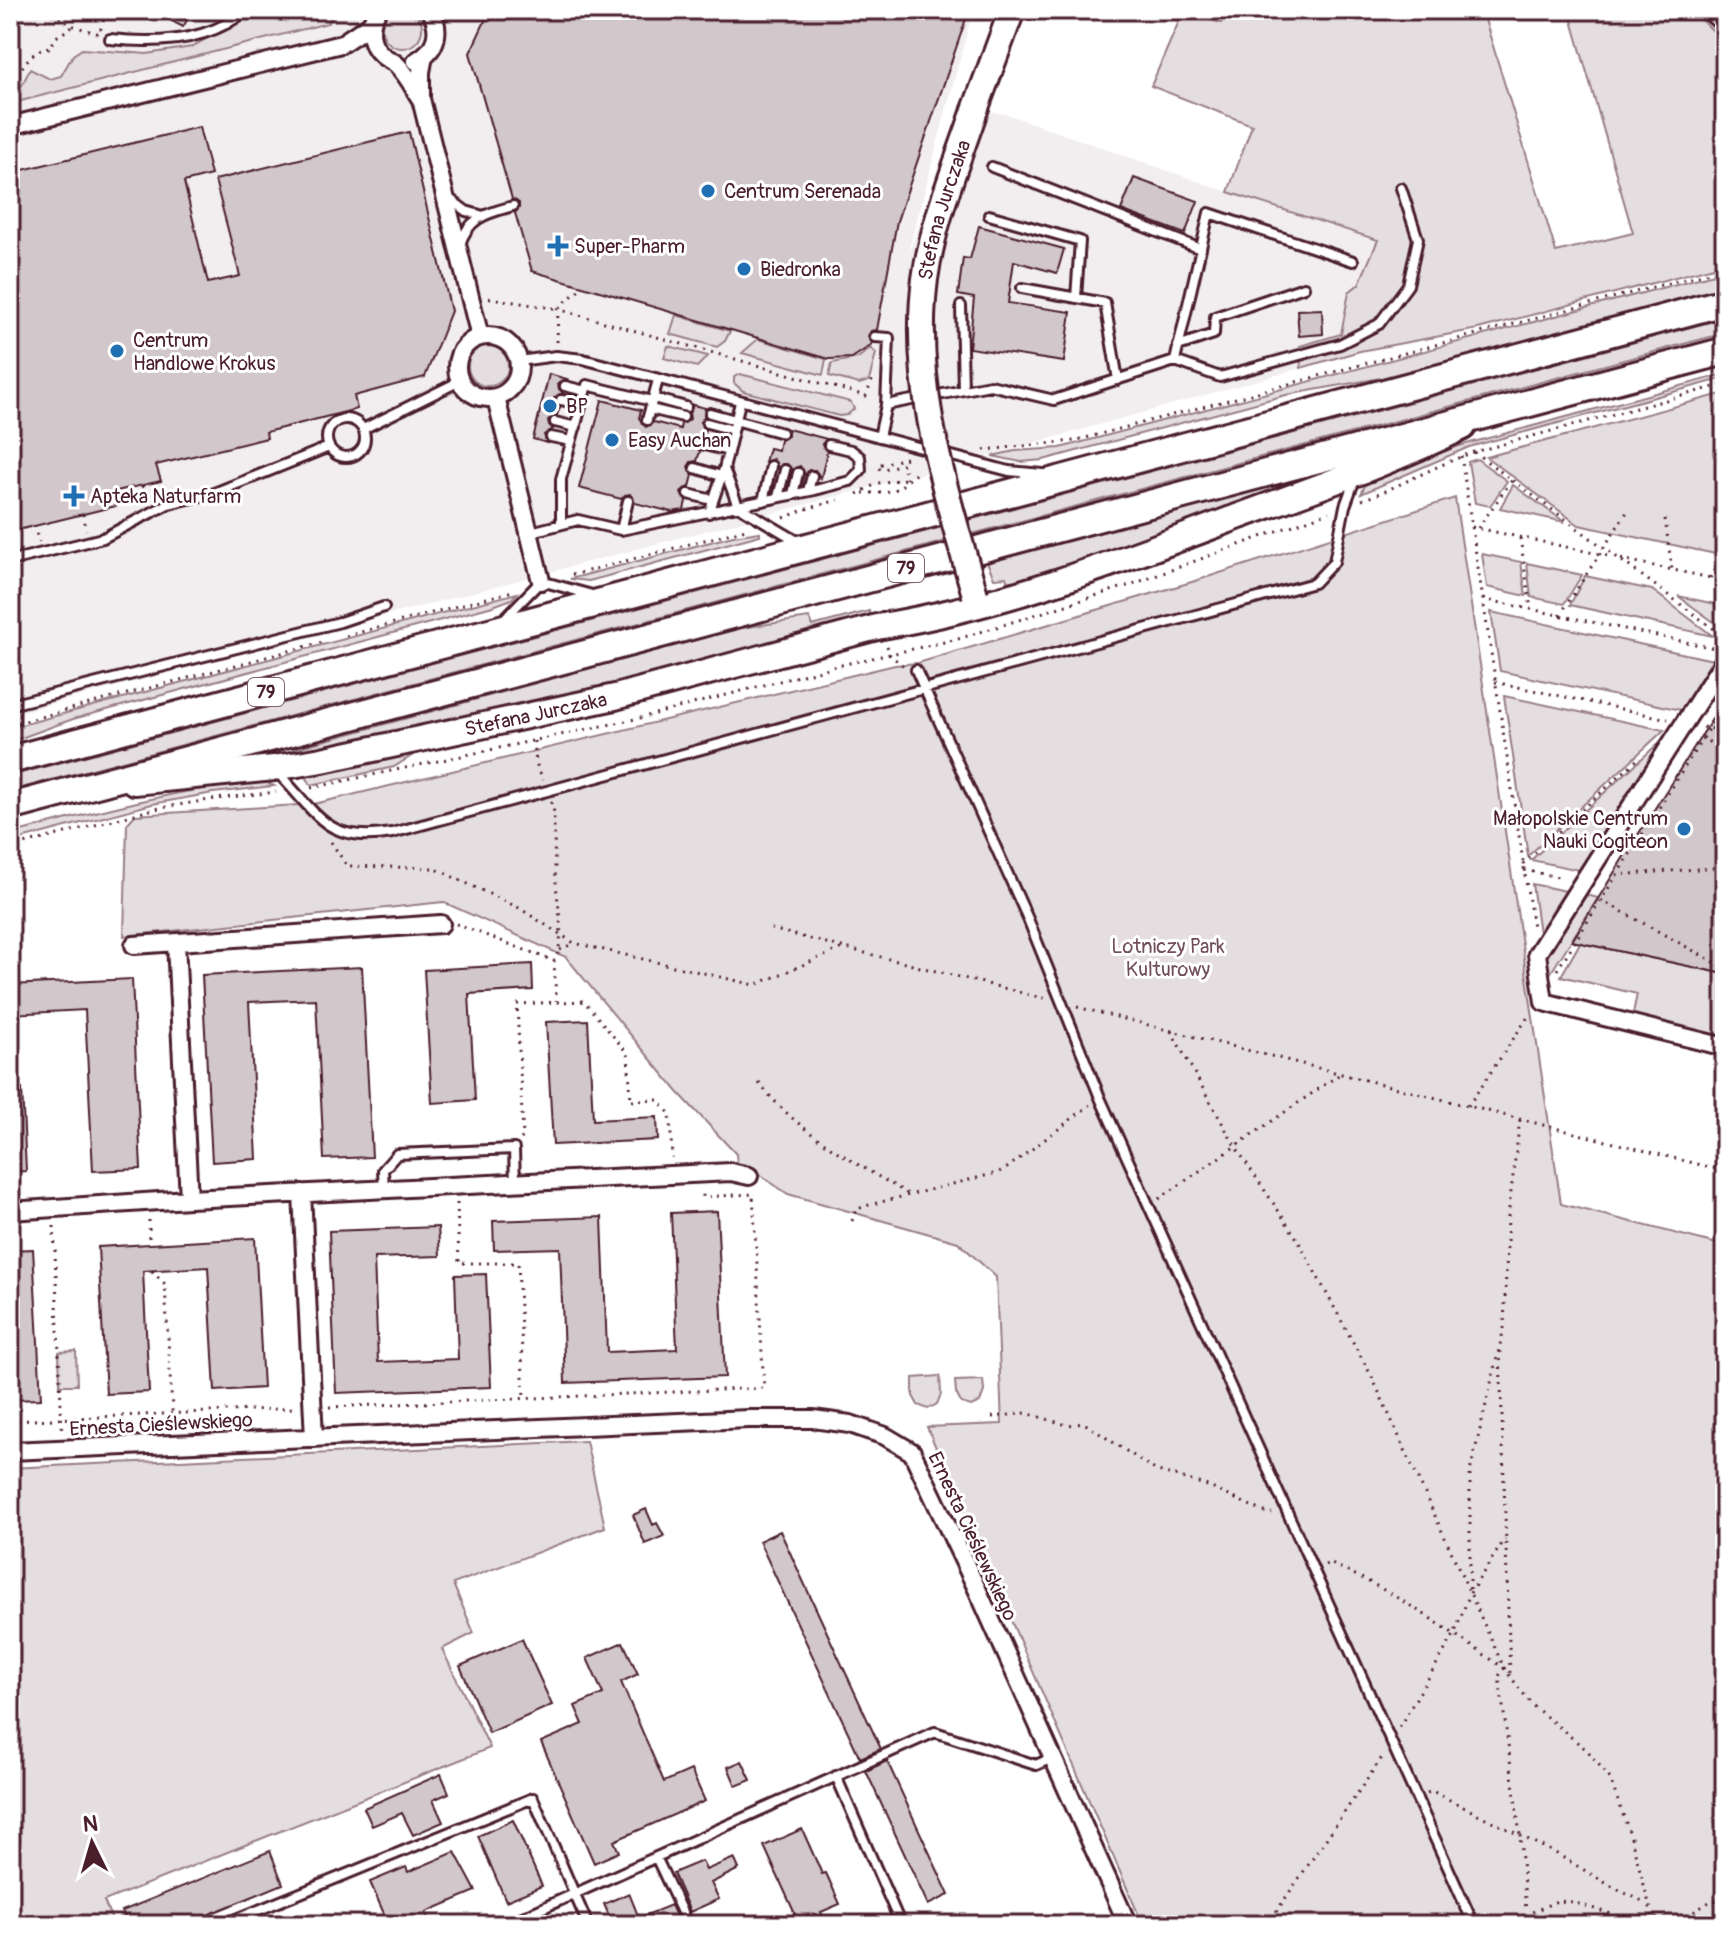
<svg xmlns="http://www.w3.org/2000/svg" width="1735" height="1935" viewBox="0 0 1735 1935" font-family="Pangolin,sans-serif">
<rect width="100%" height="100%" fill="#fff"/>
<filter id="ink" filterUnits="userSpaceOnUse"><feTurbulence type="fractalNoise" baseFrequency=".0125" numOctaves="2"/><feDisplacementMap in="SourceGraphic" scale="16" xChannelSelector="R" yChannelSelector="G"/><feConvolveMatrix kernelMatrix="1 2 1 2 8 2 1 2 1" color-interpolation-filters="sRGB"/></filter>
<g filter="url(#ink)">
<path fill="#f2eeef" d="M10 10H973L907 257 964 107 1006 114 1228 192 1379 240 1359 284 1349 293 1342 334 1301 346V368L985 457 10 715Z"/>
<path fill="#e5dee0" stroke="#987e86" stroke-width="2" d="M382 28a20 20 0 1 1 40 0a20 20 0 1 1-40 0Z
M255 10H336L328 23 13 103 30 69 50 79 61 76 73 55 82 49 147 54 192 47Z
M1225 10H1482L1556 252 1633 233 1569 10H1689L1725 41V264L1478 329 1360 351 1301 368 1300 346 1341 334 1349 292 1359 284 1378 240 1228 192 1252 125 1151 86 1183 12 1221 23Z
M1725 271V288L1381 378 1286 395 1043 460 1021 462 992 456 1015 451 1060 448Z
M676 315 730 331 725 341 717 347 670 334Z
M1725 318V333L10 791V776Z
M758 339 826 359 823 375 742 353Z
M468 366a20 20 0 1 1 40 0a20 20 0 1 1-40 0Z
M668 346 708 356 697 367 664 358Z
M870 348 876 353 869 381 859 384 829 376 832 363 858 358Z
M740 374 851 402 854 409 847 415 839 416 743 391 734 383V377Z
M1725 374V378L1469 447 1361 494 1367 481 1459 446Z
M1725 393V556L1579 525 1486 457Z
M1477 459 1507 481 1490 506 1475 503 1468 462Z
M1337 468 1111 557 1009 586 1006 577 994 578 987 562Z
M1513 485 1565 522 1500 508Z
M1455 498 1561 1204 1725 1246V1925H1143L927 1427 1002 1424 996 1277 958 1242 788 1194 745 1165 737 1164 736 1154 678 1092 566 957 443 902 124 936 127 824 135 815 314 804 895 665 918 663 1195 581Z
M760 532V535L589 581 570 579 733 536Z
M1482 554 1521 562 1526 596 1487 587Z
M1527 563 1582 575 1564 604 1531 597Z
M1585 576 1652 590 1713 636 1570 605Z
M517 593 512 599 493 606 73 719 10 742V728Z
M1678 596 1725 606V630Z
M869 611 871 621 656 679 290 755 293 749 735 629 809 618 812 626Z
M1491 612 1713 660 1681 710 1500 671Z
M1504 696 1664 730 1528 856Z
M1662 740 1579 870 1531 860Z
M429 745 394 767 311 785 304 773Z
M261 780 274 786 213 793 152 804 10 842V834C94 812 175 790 261 780Z
M1532 884 1566 891 1539 933Z
M1585 895 1598 898 1550 974 1545 969 1544 960Z
M1580 943 1725 974V1041L1632 1018 1637 994 1561 976Z
M76 1351 77 1385H60L59 1352Z
M940 1376 941 1394 937 1404 928 1409 918 1405 913 1396V1378Z
M983 1380 984 1391 980 1402 971 1406 961 1403 956 1393 955 1381Z
M586 1441 605 1527 453 1584 474 1633 442 1649 490 1748 104 1901 114 1925H10V1468Z"/>
<path fill="#d2c7cb" stroke="#4a1f2b" stroke-width="2" d="M176 10H193L183 27 170 20Z
M482 10H969L897 221 877 330 871 331 868 336 872 343 870 346 852 358 829 359 532 271 515 213 519 208V203L512 199 470 53 485 21Z
M199 127 211 175 184 182 208 283 240 276 215 180 409 132 451 311 425 377 354 396 357 409 266 432 267 438 156 465 161 481 112 492 116 506 10 532V173Z
M1134 178 1198 201 1185 234 1121 210Z
M979 226 1064 249 1057 273 1014 261 1008 303 1071 312 1064 362 969 348 974 298 958 295 963 258 970 259Z
M1322 309 1323 334 1299 336 1297 310Z
M549 374 567 379 558 384 559 389 563 393 554 398 555 403 560 407 557 415 548 420 549 425 553 429 544 435 547 443 533 439Z
M602 400 641 410 639 418 646 427 654 422 680 429 681 424 690 419 689 413 693 405 705 408 704 417 700 422 705 430 703 437 697 439 694 443 700 451 697 461 691 462 688 467 693 475 690 487 684 489 681 493 686 501 684 510 672 512 635 503 630 494 625 495 621 499 579 488Z
M788 429 827 439 822 444 827 452 821 478 815 470H809L805 475 800 466 792 470 787 464H782L778 468 773 459 765 462 769 448 778 450 780 440 788 436Z
M1725 699V974L1572 941 1625 855Z
M532 964 533 990 469 994 475 1100 432 1103 424 970Z
M362 967 372 1157 324 1159 316 999 249 1002 257 1159 212 1162 202 975Z
M132 979 141 1169 93 1171 85 1010 10 1014V985Z
M588 1020 593 1120 657 1117 658 1140 553 1145 546 1022Z
M10 1089H22L26 1171 10 1172Z
M717 1211 725 1377 565 1383 560 1248 494 1250 493 1221 602 1217 607 1352 677 1349 671 1213Z
M438 1227 440 1256 374 1258 378 1362 458 1359 455 1275 486 1274 491 1387 336 1393 329 1231Z
M255 1238 263 1388 215 1391 208 1267 143 1271 149 1392 106 1394 98 1247Z
M33 1249 41 1399 10 1400V1250Z
M646 1509 653 1525 657 1523 664 1536 645 1544 633 1515Z
M780 1531 881 1749 860 1758 759 1541Z
M522 1639 552 1705 489 1733 460 1666Z
M623 1642 638 1674 621 1682 664 1782 691 1770 705 1801 614 1841 619 1852 594 1863 541 1742 583 1724 575 1706 603 1694 587 1658Z
M742 1761 751 1780 736 1786 728 1767Z
M887 1761 949 1895 928 1905 866 1771Z
M441 1774 449 1793 433 1800 443 1822 413 1835 402 1813 372 1826 364 1808Z
M513 1820 542 1886 506 1901 478 1836Z
M802 1829 822 1874 826 1873 840 1904 821 1912 827 1925H770L795 1914 764 1846Z
M270 1851 283 1884 183 1925H128L122 1911Z
M455 1852 476 1891 426 1912 431 1925H389L370 1882 406 1867 408 1872Z
M734 1858 739 1869 711 1883 719 1899 690 1912 673 1873 702 1861 706 1870Z
M629 1893 639 1918 671 1905 680 1925H613L604 1904Z"/>
<g fill="none" stroke-linecap="round" stroke-linejoin="round">
<g stroke="#4a1f2b" stroke-width="14">
<path id="lane" d="M110 39C155 44 210 42 246 10
M992 167 1201 249
M450 199 466 211 480 215
M989 215 1080 241 1076 298
M460 245C468 217 488 213 513 206
M1022 288 1105 303 1118 380
M961 306 963 390
M875 337 889 338 886 405 879 437
M1178 346 1214 334 1215 317 1304 287
M519 361 556 356 583 359 1009 471 1043 474
M1175 361 1220 377 1340 344 1379 324 1408 285 1418 239 1401 188
M565 386 585 391
M653 398 686 407
M561 400 582 404
M886 405 990 385 1054 400 1175 361 1209 213 1353 261
M650 409 683 417
M710 413 782 433
M327 438a19 19 0 1 1 38 0a19 19 0 1 1-38 0Z
M647 420 658 380
M555 422 576 427
M707 423 733 430
M363 429 460 381
M551 437 571 441
M701 444 728 451
M695 468 721 476
M724 469 738 506 799 542
M808 491 812 476
M688 494 713 500
M793 494 798 473
M778 497 785 470
M763 501 771 466
M709 513 724 469 740 402
M561 522V479L587 385 652 401
M621 530 628 501
M531 532 578 520 621 530 815 490 850 481 861 470 860 457 851 450 829 445
M10 561 103 538 168 504 214 493 329 447
M504 619 541 581 592 595
M916 670 1028 919 1101 1100 1474 1925
M10 705 340 622 384 607
M277 772C319 815 326 844 392 833L1314 583 1334 562 1345 506 1355 479
M384 1189 383 1170 397 1154 514 1149 515 1184
M836 1776 901 1925
M656 1857 688 1925
M222 1925 533 1798 588 1925
M505 1925 935 1732 1036 1765 1052 1758"/>
</g>
<g stroke="#4a1f2b" stroke-width="22">
<path id="street" d="M378 10C368 24 368 44 383 56 388 60 394 61 398 66 408 76 413 87 420 98
M424 56 421 72V99L480 337
M416 61C437 50 442 30 430 10
M10 126 341 44 371 24
M457 367a31 31 0 1 1 62 0a31 31 0 1 1-62 0Z
M496 398 541 581
M1725 659 1537 954 1544 1002 1725 1047
M176 943 189 1199
M134 945 441 924
M302 1193 314 1438
M10 1211 189 1199 731 1172 749 1176
M10 1451 749 1419H813L850 1424 885 1436 912 1452 977 1589 1128 1925"/>
</g>
<g stroke="#4a1f2b" stroke-width="30">
<g id="secondary">
<path d="M1714 10 1725 19"/>
<path d="M975 110 1012 10"/>
<path d="M888 625C1009 604 1123 560 1237 517 1313 489 1390 463 1463 427"/>
<path id="s1" d="M134 782 274 768 322 760 615 697 877 627"/>
</g>
</g>
<g stroke="#4a1f2b" stroke-width="32">
<path id="primary" d="M10 760 1725 302
M10 807 1725 351"/>
</g>
<path stroke="#4a1f2b" stroke-width="3" stroke-dasharray="2 6" stroke-linecap="butt" d="M45 10 74 26 99 34 107 10
M48 50 56 37 74 26
M10 88C20 71 28 51 49 47
M489 298 558 309 583 286
M557 342 558 309 866 396 873 378
M984 450 1074 441 1725 268
M1474 452 1725 637
M1461 456 1533 927
M906 458 878 465 880 470 903 464 906 479
M142 486 150 498
M863 493C873 493 889 494 898 488 906 483 910 477 920 471
M857 494 878 483 906 479
M1362 500C1401 486 1436 465 1474 452L1725 384
M83 514 86 530
M784 518 803 510 838 500
M1665 519 1672 570
M34 526 39 542
M1472 527 1613 557
M1478 528 1512 480
M1520 538 1531 609
M1621 559 1725 581
M572 575 750 528
M1710 578 1725 554
M1483 599 1714 648
M1560 615 1627 512
M346 636 513 591
M887 646 890 655 905 667
M1495 682 1668 719
M1717 717 1725 704
M10 725 323 642
M1703 727 1725 731
M534 741 536 763 543 780
M311 788 640 718 836 666 958 639 1130 585 1329 512
M551 802 554 812C554 835 554 858 556 881 557 907 567 937 554 961
M331 842 347 866 434 868 519 908 574 943 755 985 843 948
M10 848 154 809 215 799 276 792
M1523 864 1641 756
M1524 870 1563 878
M1616 875 1725 867
M1601 900 1725 968
M456 924 554 961 556 1001
M771 929 1046 999
M560 950 574 943
M1557 970 1703 738 1725 753
M1077 1007 1725 1171
M1171 1031 1235 1146 1296 1237 1372 1377 1504 1668 1532 1705 1588 1751 1610 1779 1630 1834 1655 1925
M759 1083C799 1134 853 1161 908 1194
M1468 1106 1530 1014
M521 1139 523 1137 517 1004 584 1001 628 1054 631 1101 658 1100 670 1114 672 1158
M1159 1199 1340 1074
M457 1203 459 1263H518L524 1398
M149 1220V1244
M852 1221 856 1210 865 1206 997 1173 1007 1168 1090 1105
M54 1226 62 1430
M152 1271 165 1284 173 1428
M1500 1351 1510 1675
M329 1407 764 1388 753 1194 703 1197V1192
M992 1417 1026 1413 1067 1425 1084 1423 1155 1470 1205 1485 1269 1514 1272 1513
M10 1421 294 1408
M1325 1565 1329 1563C1391 1589 1448 1630 1504 1668L1499 1676 1520 1835 1526 1912
M1470 1589V1472L1504 1328 1508 1216 1520 1119
M1399 1727 1454 1635 1470 1593 1505 1539
M1427 1793 1432 1791 1557 1854 1616 1889 1647 1903
M1267 1925 1383 1756
M1503 1925 1557 1901 1572 1902 1618 1916 1671 1919H1682L1711 1901 1725 1899"/>
<use href="#lane" stroke="#fff" stroke-width="8"/>
<use href="#street" stroke="#fff" stroke-width="16"/>
<use href="#secondary" stroke="#fff" stroke-width="24"/>
<use href="#primary" stroke="#fff" stroke-width="26"/>
<g stroke="#4a1f2b" stroke-width="30" stroke-linecap="butt">
<g id="secondary-bridge">
<path id="s2" d="M975 595C946 491 911 389 925 279 933 221 956 166 975 110"/>
<path d="M877 627 888 625"/>
</g>
</g>
<path stroke="#4a1f2b" stroke-width="3" stroke-dasharray="2 6" stroke-linecap="butt" d="M1703 738 1717 717"/>
<use href="#secondary-bridge" stroke="#fff" stroke-width="24"/>
</g>
</g>
<g fill="#1f6fb2" stroke="#fff" stroke-width="3">
<circle cx="708" cy="191" r="8"/>
<path d="M554 234h8v8h8v8h-8v8h-8v-8h-8v-8h8z"/>
<circle cx="744" cy="269" r="8"/>
<circle cx="117" cy="351" r="8"/>
<circle cx="550" cy="406" r="8"/>
<circle cx="612" cy="440" r="8"/>
<path d="M70 484h8v8h8v8h-8v8h-8v-8h-8v-8h8z"/>
<circle cx="1684" cy="829" r="8"/>
</g>
<g text-anchor="middle" stroke-width="6" stroke-linejoin="round" paint-order="stroke">
<g fill="#fff" stroke="#80626b" stroke-width="2">
<rect x="888" y="554" width="36" height="28" rx="6"/>
<rect x="248" y="678" width="36" height="28" rx="6"/>
</g>
<g font-size="18" font-weight="bold" fill="#4a1f2b">
<text x="906" y="574">79</text>
<text x="266" y="698">79</text>
</g>
<g font-size="20" fill="#4a1f2b" stroke="#fff" text-anchor="start">
<text x="724" y="198">Centrum Serenada</text>
<text x="574" y="253">Super-Pharm</text>
<text x="760" y="276">Biedronka</text>
<text x="133" y="347">Centrum<tspan x="133" dy="23">Handlowe Krokus</tspan></text>
<text x="566" y="413">BP</text>
<text x="628" y="447">Easy Auchan</text>
<text x="90" y="503">Apteka Naturfarm</text>
<text x="1668" y="825" text-anchor="end">Małopolskie Centrum<tspan x="1668" dy="23">Nauki Cogiteon</tspan></text>
</g>
<g font-size="20" fill="#4a1f2b" stroke="#fff">
<text dy="7" stroke="none"><textPath href="#s2" startOffset="394">Stefana Jurczaka</textPath></text>
<text dy="7" stroke="none"><textPath href="#s1" startOffset="408">Stefana Jurczaka</textPath></text>
<text transform="translate(161 1424) rotate(-3)" y="7">Ernesta Cieślewskiego</text>
<text transform="translate(973 1536) rotate(65)" y="7">Ernesta Cieślewskiego</text>
</g>
<g font-size="20" fill="#714f58" stroke="#fff">
<text x="1168" y="953">Lotniczy Park<tspan x="1168" dy="23">Kulturowy</tspan></text>
</g>
</g>
<rect width="1735" height="1935" fill="none" stroke="#fff" stroke-width="40"/>
<rect x="20" y="20" width="1695" height="1895" fill="none" stroke="#4a1f2b" stroke-width="3" filter="url(#ink)"/>
<g transform="translate(92 1843) rotate(355)" stroke="#ffffff" stroke-width="6" paint-order="stroke">
<path d="M0-6L14 30L0 20L-14 30Z" fill="#4a1f2b"/>
<text y="-12" font-size="22" font-weight="bold" text-anchor="middle" fill="#4a1f2b">N</text>
</g>
</svg>
